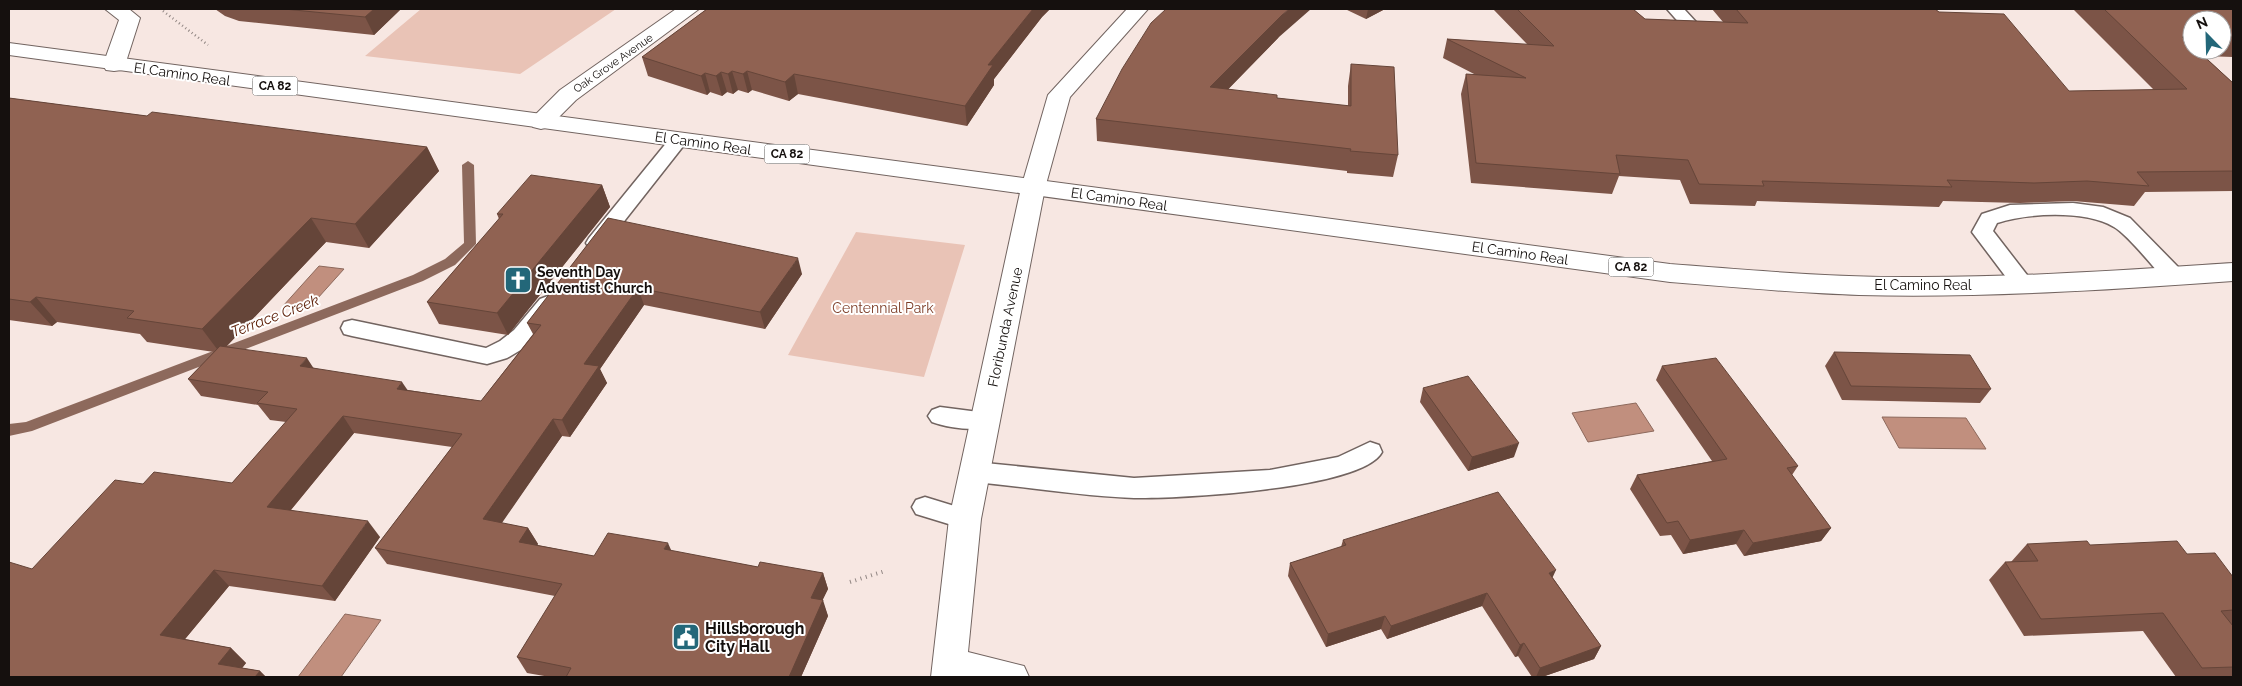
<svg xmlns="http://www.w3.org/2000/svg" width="2242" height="686" viewBox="0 0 2242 686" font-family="Raleway,sans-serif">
<rect width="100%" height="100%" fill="#f7e7e2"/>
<path fill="#e9c3b6" d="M421 9H616L520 74 365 56Z
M856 232 965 245 924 377 788 355Z"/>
<path fill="#c18f7e" stroke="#8d695c" d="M319 266 344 269 308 309 283 306Z
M1636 403 1654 431 1588 442 1572 413Z
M1882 417 1966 418 1986 449 1899 448Z
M345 614 381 620 341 677H298Z"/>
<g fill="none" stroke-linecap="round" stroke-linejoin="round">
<path fill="#8d695c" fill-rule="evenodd" d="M468 161 474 165 476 244 455 265 423 281 32 431 9 436V424L26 422 413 275 445 259 464 243 462 165Z"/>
<g stroke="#726460" stroke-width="3">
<path id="lane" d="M1667 9H1684L1696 22 1694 26H1682Z
M679 134 686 136 688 140 603 248 596 250 589 248 586 243 589 238 672 136Z
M2073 203 2103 207 2130 218 2181 270 2184 275 2181 280 2173 282 2165 280C2154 268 2127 234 2114 227 2085 210 2028 213 1997 223L1993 231 2034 284 2031 289 2023 291 2015 289 1972 232 1982 214 2010 205Z
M548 296 556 299 559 304 536 335 524 348 507 358 487 364 352 336 344 334 341 328 344 322 352 320 486 348 500 341 514 330 540 299Z
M940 407 994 414 998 420 994 426C977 432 949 428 932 422L928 416 932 410Z
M1370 442 1379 445 1382 452C1363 489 1177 499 1134 498 1081 496 1027 487 975 482L966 479 963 472 966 465 975 462 1134 478 1270 470 1338 457Z
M925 497 974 512 978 519 974 526 965 529 916 514 912 507 916 500Z"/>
</g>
<g stroke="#726460" stroke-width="2">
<path id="street" d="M105 9H129L140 18 125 65 122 70 114 71 106 70 103 65 119 20Z
M1127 9H1148L1070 97 1045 188 981 519 968 652 1024 666 1029 677H931L949 519 1021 188 1048 95Z"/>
</g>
<g stroke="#726460" stroke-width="2">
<path id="secondary" d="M676 9H699L576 100 549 127 541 129 533 127 530 122 533 117 560 90Z"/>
</g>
<g stroke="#726460" stroke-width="2">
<path id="primary" d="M9 43 1670 264C1748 270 1826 277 1904 277 2014 278 2124 270 2233 263V281C2109 290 1983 298 1859 295 1796 293 1733 287 1670 282L9 55Z"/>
</g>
<path stroke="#928784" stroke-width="2.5" stroke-dasharray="1 3" stroke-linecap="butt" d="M163 11 208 45"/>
<path stroke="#928784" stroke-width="4" stroke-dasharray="1 4.5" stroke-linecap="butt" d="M850 582 885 571"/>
<use href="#lane" fill="#fff" fill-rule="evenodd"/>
<use href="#street" fill="#fff" fill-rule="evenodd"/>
<use href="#secondary" fill="#fff" fill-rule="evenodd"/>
<use href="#primary" fill="#fff" fill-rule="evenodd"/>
</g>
<path fill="#7c5447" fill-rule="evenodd" d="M215 9H401L374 35 239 21 225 16Z
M707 9H1050L1042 17 994 79V85L967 126 798 94 789 101 752 90 748 93 738 90 733 94 727 92 722 96 710 92 707 95 648 76 642 57Z
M1345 9H1385L1366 19Z
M1493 9H1633L1645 19 1723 22 1712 9H1935L1939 12 2069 91 2154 90 2073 9H2233V57L2204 56 2233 83V191L2145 192 2134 206 2073 201 2020 203 1943 201 1939 207 1757 201 1755 206 1690 204 1680 180 1619 176 1612 194 1471 183 1461 94 1466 74 1476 75 1443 58 1447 39 1528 45ZM2192 20H2222V50H2192Z
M1279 37 1228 89 1277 98 1348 106V86L1351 64 1398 155 1393 177 1347 173V171L1097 141 1096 119Z
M9 98 147 116 427 147 439 171 369 248 326 242 227 346 314 368 408 390 481 401 533 334 527 323 608 218 802 274 765 329 644 305 600 369 607 383 570 437 562 436 501 523 528 528 538 544 537 545 594 556 671 551 758 567 823 573 828 589 822 600 828 616 801 677H550L527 673 517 657 555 596 387 564 375 548 452 447 354 433 291 510 380 537 335 601 229 586 185 639 231 648 246 663 242 668 260 671 266 677H9L32 569 143 484 232 483 286 422 270 420 258 405 201 396 188 379 214 352 147 342 140 334 57 322 52 326 9 320Z
M602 185 610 207 508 335 439 324 427 302 499 219 497 214Z
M1834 352 1991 389 1980 403 1842 400 1825 366Z
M1662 366 1798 466 1792 475 1831 528 1821 541 1744 556 1736 544 1683 554 1671 535 1660 536 1630 489 1637 475 1712 461 1656 380Z
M1423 388 1514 457 1468 471 1420 402Z
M1343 540 1553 578 1601 646 1594 659 1542 677H1532L1518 656 1515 657 1482 606 1387 639 1381 629 1326 647 1288 576 1290 563 1341 547Z
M2027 544 2090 545 2187 554 2233 577V677H2176L2143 631 2024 636 1989 580 2005 562H2011Z"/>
<path fill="#654539" d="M374 9H401L374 35 365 17Z
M1033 9H1050L1042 17 994 79V85L967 126 965 106 988 65Z
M1289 9H1311L1279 37 1209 109 1210 87 1282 15Z
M1368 9H1385L1366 19Z
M732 71 738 90 733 94 728 74Z
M747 71 752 90 748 93 743 74Z
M721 72 727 92 722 96 716 76Z
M705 73 710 92 707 95 701 76Z
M794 74 798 94 789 101 785 82Z
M427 147 439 171 369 248 355 224Z
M602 185 610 207 508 335 497 313Z
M311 218 326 242 220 353 202 329Z
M798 258 802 274 765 329 760 312Z
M638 288 644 305 600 369 607 383 570 437 562 420 584 364Z
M36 297 57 322 52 326 30 302Z
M307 358 318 375 300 366Z
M402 382 413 398 397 389Z
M343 416 354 433 280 523 267 507Z
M553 419 562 436 493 536 483 519Z
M1519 443 1514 457 1468 471 1472 457Z
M368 521 380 537 335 601 322 586Z
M528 528 538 544 529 558 519 542Z
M1831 528 1821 541 1744 556 1753 543Z
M1744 530 1736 544 1683 554 1690 540Z
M668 543 675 559 664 549Z
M214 570 229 586 176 650 160 635Z
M1556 570 1550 583 1549 573Z
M823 573 828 589 816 614 811 598Z
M1487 593 1482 606 1387 639 1391 626Z
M823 600 828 616 801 677H789Z
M1385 616 1381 629 1326 647 1328 634Z
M1524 643 1518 656 1515 657 1520 645Z
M1601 646 1594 659 1542 677H1536L1540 668Z
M231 648 246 663 235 677 218 664Z
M260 671 266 677H255Z"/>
<path fill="#906252" stroke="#654539" d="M284 9H374L365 17Z
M707 9H1033L988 65H993L965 106 794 74 785 82 747 71 743 74 732 71 728 74 721 72 716 76 705 73 701 76 642 57Z
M1166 9H1289L1282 15 1210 87 1277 95V98L1351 106V64L1394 67 1398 155 1350 151 1351 149 1096 119 1122 69 1151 23Z
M1517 9H1633L1645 19 1748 23 1736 9H1935L1939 12 2004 14 2069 91 2187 89 2104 9H2233V37H2222V20H2192V37H2182L2192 46V50H2197L2233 83V171L2137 172 2149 186 2087 181 2034 183 1947 180 1952 187 1762 181 1764 186 1699 184 1688 160 1616 155 1620 174 1476 163 1466 74 1526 78 1447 39 1554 46Z
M9 98 147 116 152 112 427 147 355 224 311 218 202 329 127 318 134 311 36 297 30 302 9 299Z
M531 175 602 185 497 313 427 302 503 214H497Z
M608 218 798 258 760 312 638 288 584 364 599 366 562 420 553 419 483 519 528 528 519 542 594 556 608 533 668 543 664 549 758 567 760 562 823 573 811 598 823 600 789 677H566L571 668 517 657 562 584 375 548 462 434 343 416 267 507 368 521 322 586 214 570 160 635 231 648 218 664 260 671 255 677H9V562L32 569 115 480 143 484 154 472 232 483 297 409 257 403 268 392 188 379 220 346 307 358 300 366 402 382 397 389 481 401 541 325 527 323Z
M1834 352 1970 355 1991 389 1851 386Z
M1716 358 1798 466 1787 468 1831 528 1753 543 1744 530 1690 540 1678 521 1667 523 1637 475 1727 459 1662 366Z
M1468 376 1519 443 1472 457 1423 388Z
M1498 492 1556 570 1549 573 1601 646 1540 668 1524 643 1520 645 1487 593 1391 626 1385 616 1328 634 1290 563 1346 545 1343 540Z
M2087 541 2090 545 2177 541 2187 554 2215 553 2233 577V610L2221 611 2233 626V667L2202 668 2163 613 2041 619 2005 562 2038 561 2027 544Z"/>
<defs>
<g id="church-square" transform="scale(1.4375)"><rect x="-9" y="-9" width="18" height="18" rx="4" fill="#236779" stroke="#fff"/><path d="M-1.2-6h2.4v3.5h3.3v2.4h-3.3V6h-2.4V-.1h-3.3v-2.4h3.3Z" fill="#fff"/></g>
<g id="civic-square" transform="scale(1.4375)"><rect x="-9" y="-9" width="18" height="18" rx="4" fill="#236779" stroke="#fff"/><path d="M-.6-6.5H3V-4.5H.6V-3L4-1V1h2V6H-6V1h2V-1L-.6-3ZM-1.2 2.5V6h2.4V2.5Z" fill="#fff"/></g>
</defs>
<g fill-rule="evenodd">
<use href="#church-square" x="518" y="280"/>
<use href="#civic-square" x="686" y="637"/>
</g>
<g text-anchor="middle" stroke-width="4" stroke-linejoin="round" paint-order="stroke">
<g font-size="11" fill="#15100e" stroke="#fff">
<text transform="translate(613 63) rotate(-35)" y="4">Oak Grove Avenue</text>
</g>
<g fill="#fff" stroke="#5b5856" stroke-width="1">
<rect x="252.5" y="76.5" width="45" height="19" rx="4"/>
<rect x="764.5" y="144.5" width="45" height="19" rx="4"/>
<rect x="1608.5" y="257.5" width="45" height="19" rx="4"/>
</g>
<g font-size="12" font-weight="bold" fill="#15100e">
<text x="275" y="90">CA 82</text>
<text x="787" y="158">CA 82</text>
<text x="1631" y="271">CA 82</text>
</g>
<g font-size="14" fill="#15100e" stroke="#fff">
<text transform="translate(182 74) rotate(8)" y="5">El Camino Real</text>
<text transform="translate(703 143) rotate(8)" y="5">El Camino Real</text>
<text transform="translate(1119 199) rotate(8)" y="5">El Camino Real</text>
<text transform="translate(1520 253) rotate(8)" y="5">El Camino Real</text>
<text x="1923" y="290">El Camino Real</text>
<text transform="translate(1005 327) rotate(-78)" y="5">Floribunda Avenue</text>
</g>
<g font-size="14" font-weight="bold" fill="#15100e" stroke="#fff" text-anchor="start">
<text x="537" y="277">Seventh Day<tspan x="537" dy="16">Adventist Church</tspan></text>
</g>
<g font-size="14" fill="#7d3d27" stroke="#fff">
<text x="883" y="313">Centennial Park</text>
</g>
<g font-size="15" font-style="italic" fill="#60230c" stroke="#fff">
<text transform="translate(275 316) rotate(-21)" y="5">Terrace Creek</text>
</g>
<g font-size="16" font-weight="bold" fill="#15100e" stroke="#fff" text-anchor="start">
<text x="705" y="634">Hillsborough<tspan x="705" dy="18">City Hall</tspan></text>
</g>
</g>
<rect width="2242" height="686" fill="none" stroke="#15100e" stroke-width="20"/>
<g transform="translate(2207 35) rotate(337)"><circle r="24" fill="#ffffff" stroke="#a19f9f"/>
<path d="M0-4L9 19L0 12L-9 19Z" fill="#236779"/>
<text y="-8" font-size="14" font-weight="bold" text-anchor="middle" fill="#15100e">N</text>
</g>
</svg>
